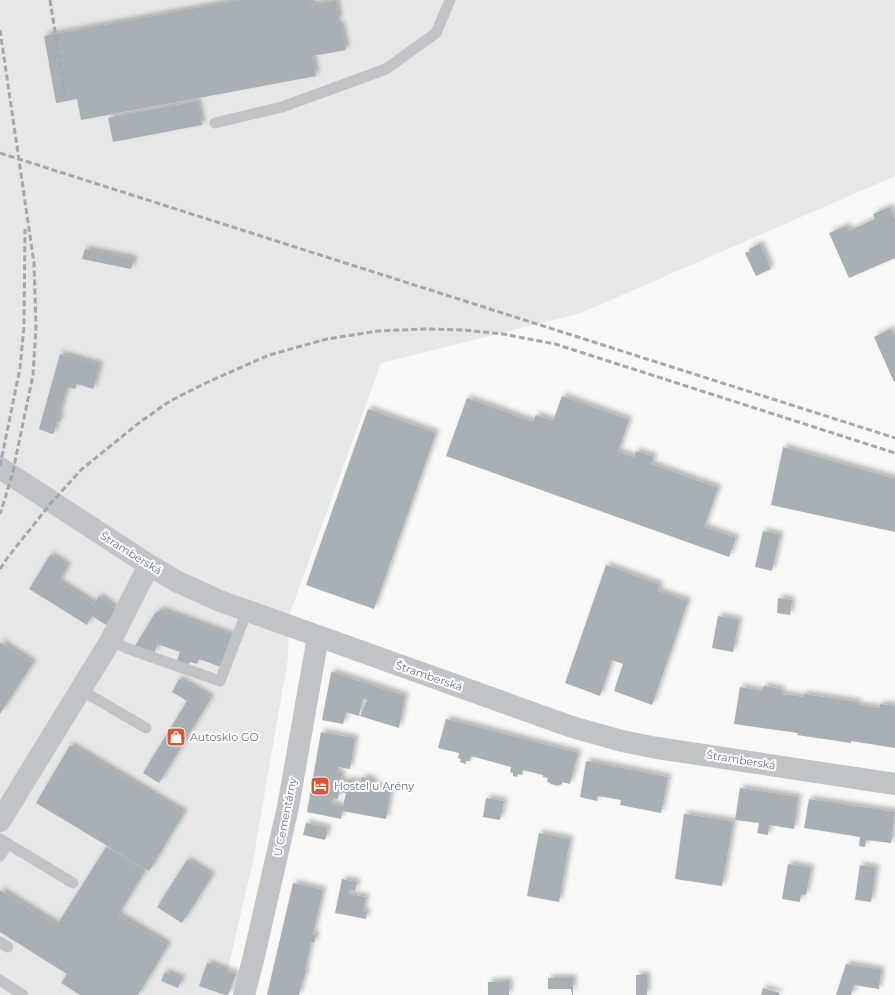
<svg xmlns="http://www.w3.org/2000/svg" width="895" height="995" viewBox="0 0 895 995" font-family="Montserrat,sans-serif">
<defs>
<filter id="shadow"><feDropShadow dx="3.5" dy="-3.5" stdDeviation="2" flood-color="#0004"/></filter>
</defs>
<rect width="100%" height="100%" fill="#f8f8f6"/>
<path fill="#e6e7e7" d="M0 0H895V176L581 313 381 363 289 616 288 658 253 861 222 995H0Z"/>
<path fill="#a8afb5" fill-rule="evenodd" filter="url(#shadow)" d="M240 0H310L311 5 336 1 339 20 336 21 337 25H341L346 50 312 56 316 76 81 120 77 99 56 103 44 36Z
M197 101 202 125 113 142 108 118Z
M890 207 895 219V258L849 278 829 233 847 226 849 231 875 219 873 214Z
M760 244 771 269 756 276 745 253 750 251 749 249Z
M85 249 134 259 131 269 82 259Z
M891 329 893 334 895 333V381L894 382 874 337Z
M60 354 100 365 93 389 77 384 75 389 67 387 58 417H61L60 422 57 420 54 433 52 434 39 429Z
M562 396 629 420 618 452 634 457 636 451 654 457 651 464 718 488 704 527 736 538 729 557 446 456 467 398 533 422 536 415 553 421Z
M368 409 436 433 374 609 306 585Z
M783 447 895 479V532L771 505Z
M763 531 780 535 772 571 755 567Z
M50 555 68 566 59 582 94 604 99 596 116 609 106 625 92 616 87 625 29 589Z
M606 565 660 585 658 591 688 601 652 705 614 691 623 664 612 660 600 696 565 683Z
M778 598 792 600 790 615 777 613Z
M161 610 233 636 221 667 199 659 197 664 190 662 189 664 177 661 180 652 157 644 155 652 135 646 155 613Z
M718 616 739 620 733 652 712 648Z
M0 642 33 663 0 714Z
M334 671 335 673 405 696 399 728 360 716 367 700 363 698 359 716 346 712 343 724 322 720 331 673Z
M179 679 211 698 159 783 143 773 187 701 172 692Z
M764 686 781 689V694L803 697 804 694 857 702V705L879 708 880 704 895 706V748L851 741V743L797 735 798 733 734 724 740 687 762 691Z
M446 719 578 753 570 784 562 782V784L558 786 550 784V783L547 782 548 778 543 777V775L523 770 522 775 518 774 517 777 513 776V773L510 772 511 767 471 756 470 761H466V764L460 762 461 759 458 758 459 753 438 748Z
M321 732 355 738 350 769 338 767 337 773H342L341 781 347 782 348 780 361 782 362 777 374 780 373 785 391 788 386 819 342 811 341 819 307 812ZM339 792 346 793 343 806 332 804 333 798 338 799Z
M70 745 184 813 149 871 36 803Z
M586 761 668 777 661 813 620 805 621 800 598 796 597 801 580 797Z
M740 788 798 797 794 829 769 825 768 835 757 833 759 823 735 820Z
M486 798 504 801 500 820 483 817Z
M809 799 895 812 891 843 866 840 865 847 859 846 860 837 804 828Z
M684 814 731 821 733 823 722 886 675 879Z
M306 823 328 828 325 840 303 835Z
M539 833 570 839 559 902 527 896Z
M106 847 145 871 118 915 168 945 138 995H80L61 983 67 974 0 932V890L57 925Z
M187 860 212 876 182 923 157 907Z
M788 864 811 868 806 895 801 894 800 902 782 899Z
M860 865 876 868 871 902 855 900Z
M342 879 357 882 355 891 350 890 349 894 366 897 363 911 367 912 366 919 335 913Z
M293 883 323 890 313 934 316 935 314 943 311 942 305 970H306L304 979H303L299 995H267Z
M207 963 236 974 228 995H225L199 986Z
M846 964 881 970 879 989 854 985 851 995H836Z
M165 972 182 979 178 988 161 981Z
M636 975H647V995H636Z
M548 978H573V995H572L571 989H548Z
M509 981V995H488V982Z
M763 988 780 993 779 995H761Z"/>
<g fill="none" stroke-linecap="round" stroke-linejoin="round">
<path stroke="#c0c4c7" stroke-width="11" d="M215 123 282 107 386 69 436 33 450 0
M111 640 126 648 220 681 247 611
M81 690 146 728
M0 839 73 883
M0 856 8 844
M0 942 8 947
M0 980 23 995"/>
<path stroke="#c0c4c7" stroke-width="22" d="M0 468 149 565 178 582 220 601 572 727 622 741 657 748 895 784
M0 821 111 640 149 565
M244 995 254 956 288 807 318 637"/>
<path stroke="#a2a8ad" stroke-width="3" stroke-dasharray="6 3" stroke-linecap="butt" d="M50 0 65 94
M0 30 34 263 36 327 33 375 12 476 0 514
M0 153 895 438
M0 466 20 368 24 326 25 229
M0 569 8 557 51 503 82 469 140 422 170 401 208 382 269 355 327 339 378 331 425 329 463 330 503 334 555 344 895 453"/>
</g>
<defs>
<g id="shop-square" transform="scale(1)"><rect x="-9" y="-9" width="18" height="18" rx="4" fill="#d85637" stroke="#fff"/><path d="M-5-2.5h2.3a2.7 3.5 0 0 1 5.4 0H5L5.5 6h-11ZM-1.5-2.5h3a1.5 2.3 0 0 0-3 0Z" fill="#fff"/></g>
<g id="hotel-square" transform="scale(1)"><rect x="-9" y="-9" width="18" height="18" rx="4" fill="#d85637" stroke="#fff"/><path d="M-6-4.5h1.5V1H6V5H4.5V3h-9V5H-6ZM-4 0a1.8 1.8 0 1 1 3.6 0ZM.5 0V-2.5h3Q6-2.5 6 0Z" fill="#fff"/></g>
</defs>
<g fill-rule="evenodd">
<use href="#shop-square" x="176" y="737"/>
<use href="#hotel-square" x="320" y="786"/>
</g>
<g text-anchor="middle" stroke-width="4" stroke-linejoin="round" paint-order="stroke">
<g font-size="11" fill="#66757f" stroke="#fff">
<text transform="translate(131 553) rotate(32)" y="4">Štramberská</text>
<text transform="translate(429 676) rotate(19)" y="4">Štramberská</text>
<text transform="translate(741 760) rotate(9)" y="4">Štramberská</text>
<text transform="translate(285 817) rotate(-79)" y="4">U Cementárny</text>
</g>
<g font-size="11" fill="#66757f" stroke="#fff" text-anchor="start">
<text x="190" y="741">Autosklo GO</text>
<text x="334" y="790">Hostel u Arény</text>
</g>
</g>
</svg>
